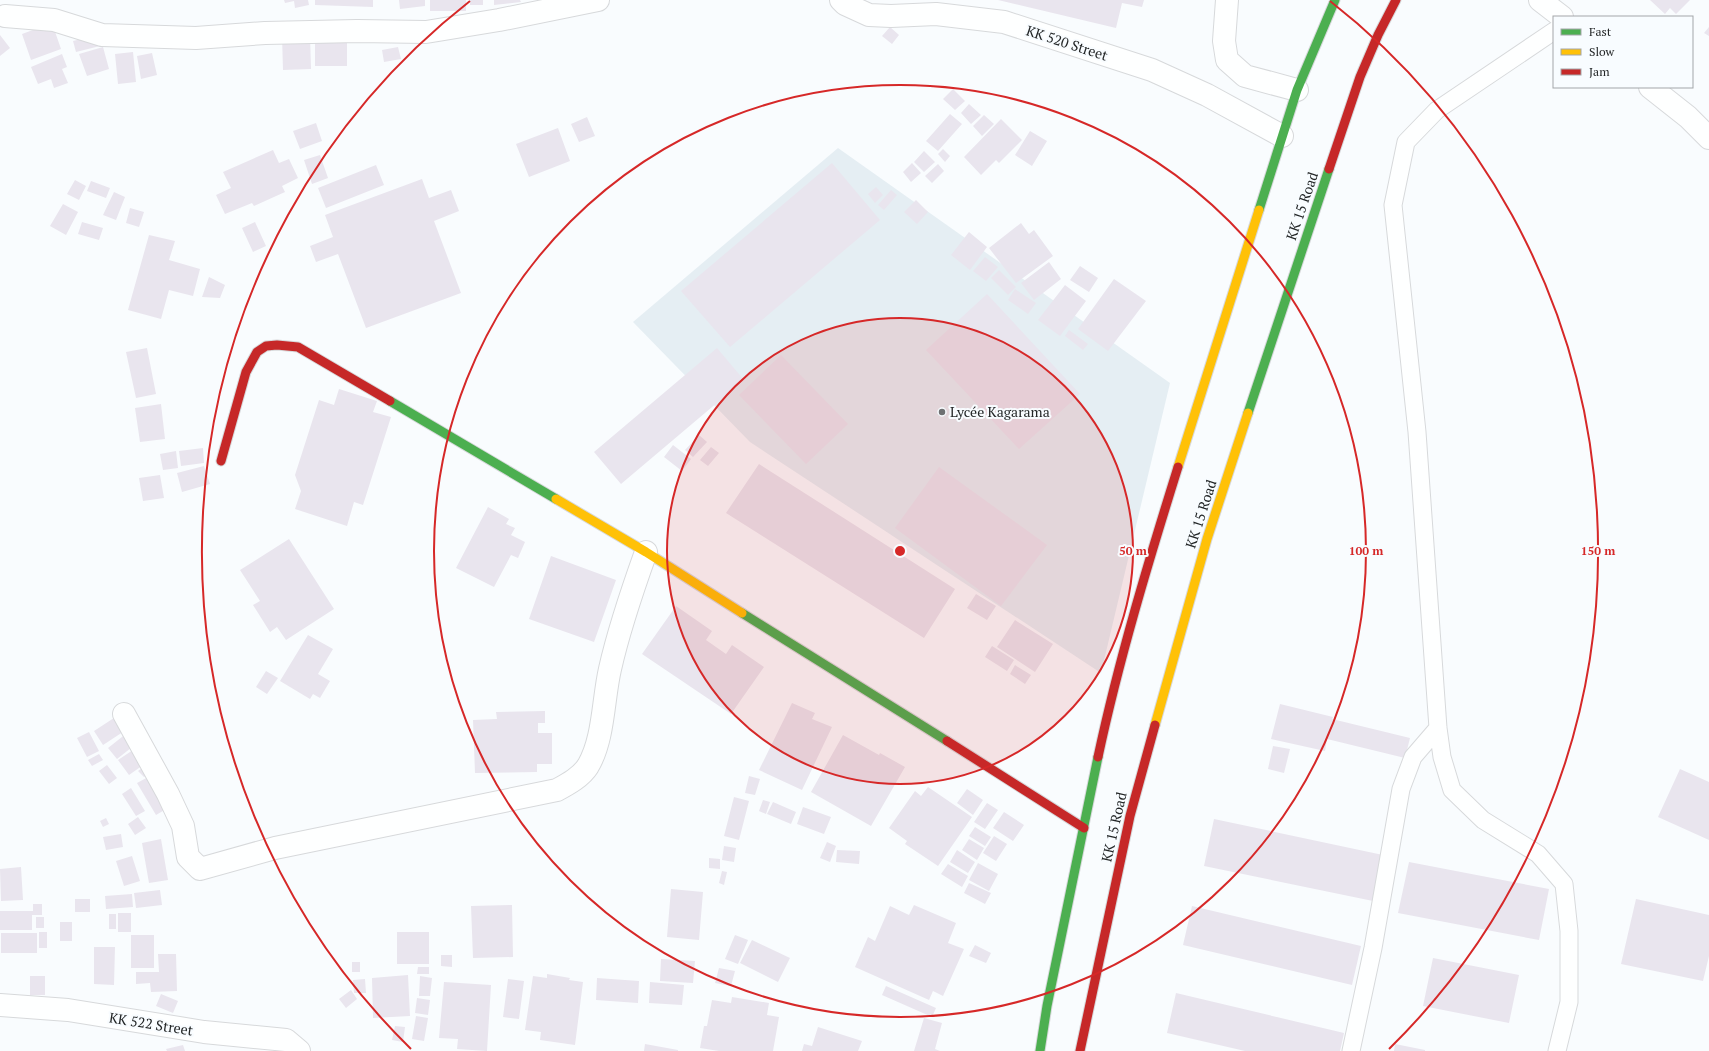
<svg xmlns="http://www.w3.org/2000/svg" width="1709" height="1051" viewBox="0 0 1709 1051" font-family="'PT Serif',serif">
<rect width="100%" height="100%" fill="#f9fcfe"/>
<path fill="#e5eef3" d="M838 148 1170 383 1101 673 750 442 633 322Z"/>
<path fill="#e9e5ee" d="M284 0H308L309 5 295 8 294 1 285 3Z
M315 0H373V7L315 5Z
M399 0H425V6L400 9Z
M430 0H466V11H430Z
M470 0H483V5H470Z
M494 0H520L521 2 494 5Z
M998 0H1144L1142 7 1122 3 1116 28Z
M1650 0H1690L1676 14 1670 8 1665 14Z
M52 23 61 49 31 60 22 34Z
M890 27 899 35 892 44 882 36Z
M1709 27V36L1704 33Z
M0 35 10 48 0 56Z
M97 35 100 46 76 52 73 41Z
M310 35 311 69 283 70 282 36Z
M315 35H347V66H315Z
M103 47 109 69 87 76 79 54Z
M398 47 401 59 384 62 382 50Z
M133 52 136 82 118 84 115 54Z
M152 53 157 75 141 79 137 56Z
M62 54 67 67 62 69 68 83 54 88 51 79 38 84 31 67Z
M953 89 965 101 955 110 943 99Z
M969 104 981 115 971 124 961 113Z
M950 114 962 124 938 151 926 141Z
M984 115 994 124 982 136 973 126Z
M587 117 595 136 579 142 571 124Z
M1001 119 1022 140 999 163 996 160 981 175 964 157Z
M316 123 322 141 300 149 293 131Z
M558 128 570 161 529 177 516 144Z
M1030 131 1047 141 1032 166 1015 155Z
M943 149 950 156 945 162 938 154Z
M273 150 279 163 289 159 298 178 282 186 285 192 254 206 252 203 225 214 216 195 231 188 223 172Z
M924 151 935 162 924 172 914 162Z
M320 155 328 178 312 184 304 160Z
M832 163 880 220 730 347 681 291Z
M912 163 921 173 911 182 903 172Z
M938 164 944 171 932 183 925 176Z
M376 165 384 185 326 208 318 188Z
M422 179 429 198 451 190 459 211 434 221 461 293 366 328 338 254 316 262 310 246 333 237 325 215Z
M75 180 86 186 79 200 67 194Z
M91 181 110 188 106 198 87 191Z
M876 187 883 195 875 203 868 194Z
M891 190 897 195 884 210 878 205Z
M114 192 125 197 116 220 103 215Z
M916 200 928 212 917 224 904 212Z
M63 204 78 212 66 235 50 226Z
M130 208 144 212 139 227 126 223Z
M82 222 103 228 99 240 78 234Z
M255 222 266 246 253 252 242 228Z
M1021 223 1029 234 1034 230 1053 256 1016 283 989 248Z
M969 232 987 247 970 270 951 255Z
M149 235 175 241 169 260 200 269 193 296 169 290 161 319 128 310Z
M985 257 998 267 986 281 973 271Z
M1049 262 1061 279 1034 300 1021 283Z
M1080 266 1098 278 1089 292 1070 280Z
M999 270 1016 287 1008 295 991 278Z
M209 277 225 285 220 298 202 297Z
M1114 279 1146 301 1108 351 1078 329Z
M1065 285 1086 301 1060 336 1038 320Z
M1015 289 1036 303 1028 314 1008 300Z
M987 294 1080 394 1019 449 926 350Z
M1069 330 1088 344 1083 350 1065 336Z
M147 348 156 394 136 398 126 352Z
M717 348 744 380 621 484 594 452Z
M781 355 848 424 806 464 739 395Z
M339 389 377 401 373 412 391 417 363 505 354 502 347 526 295 509 301 491 295 475 319 400 334 405Z
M161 404 165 439 140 442 135 408Z
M699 435 707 442 693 457 685 450Z
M673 445 691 459 682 471 664 457Z
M711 447 719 453 708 466 700 460Z
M203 448 204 463 181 466 179 451Z
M176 451 178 468 163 470 160 454Z
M759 464 955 589 924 638 726 513Z
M204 466 210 484 182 492 177 473Z
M939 467 1047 545 1001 606 895 528Z
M160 475 164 498 143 501 139 478Z
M488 507 509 519 506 524 515 528 511 535 525 542 518 558 511 555 494 587 456 568Z
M289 539 334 609 286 640 277 627 270 632 253 605 260 601 240 570Z
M551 556 616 580 594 642 529 619Z
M976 594 996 606 987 620 967 608Z
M676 606 712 631 706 640 726 654 732 645 764 667 731 714 642 654Z
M1015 620 1053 644 1035 672 997 647Z
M308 635 333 649 318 674 330 681 320 698 313 694 310 699 280 681Z
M992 646 1014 660 1007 671 985 657Z
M1015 665 1031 675 1025 684 1010 674Z
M266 671 278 678 267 694 256 687Z
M792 703 815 713 812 719 832 727 802 790 759 770Z
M1280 704 1333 717 1332 719 1410 738 1405 758 1327 739 1325 751 1271 739Z
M545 711V723H538V733H552V764H537V772L475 773 473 720 497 719 496 712Z
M117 716 126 730 103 745 94 731Z
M89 732 99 751 87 757 77 738Z
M127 733 136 744 117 759 108 748Z
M843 735 879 755 880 753 905 767 871 826 811 792Z
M1273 746 1290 749 1284 773 1268 769Z
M136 748 146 763 129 775 118 760Z
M99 754 103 760 92 766 88 760Z
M107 765 117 778 109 784 99 771Z
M146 765 151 772 144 777 138 771Z
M1680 769 1709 782V840L1658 817Z
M150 776 168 808 156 815 137 783Z
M749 776 760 779 755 795 745 793Z
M928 787 972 817 938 866 905 844 907 841 889 828 915 791 921 796Z
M131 788 145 811 136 816 122 794Z
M967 789 983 800 973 815 957 803Z
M734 797 749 801 739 840 724 836Z
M763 800 770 802 766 814 759 811Z
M773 802 796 812 791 824 767 814Z
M987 803 998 810 985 829 974 822Z
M803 807 831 817 824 834 797 824Z
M1004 812 1024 825 1013 841 993 828Z
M138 817 146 828 135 835 128 824Z
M106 818 109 824 103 827 100 821Z
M1214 819 1383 855 1373 901 1204 866Z
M975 827 991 837 985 846 969 836Z
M121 834 123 847 106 850 103 837Z
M994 836 1007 844 996 861 983 853Z
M161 839 168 880 149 883 142 843Z
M969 839 984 848 977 860 962 850Z
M827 842 836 846 830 862 820 858Z
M724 846 736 848 734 862 722 860Z
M837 850 860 851 859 864 836 862Z
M957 850 975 862 968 873 950 862Z
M132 856 140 881 124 886 116 861Z
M709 858 720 859V869L709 868Z
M1409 862 1549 889 1539 940 1398 913Z
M978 863 998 874 989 891 969 880Z
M948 864 968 876 962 887 941 874Z
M21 867 23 900 1 901 0 869Z
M722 871 727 872 724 885 719 883Z
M969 883 991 893 985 904 964 893Z
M671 889 703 892 699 940 667 937Z
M160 890 162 905 136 908 134 893Z
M132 894 133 907 106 909 105 896Z
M75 899H90V912H75Z
M1636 899 1709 915V956L1703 981 1621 964Z
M33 904H42V915H32V930H0V911H33Z
M512 905 513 957 473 958 471 906Z
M914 905 956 923 948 943 964 949 943 996 933 991 929 1000 855 967 868 937 875 941 890 906 909 915Z
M1192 906 1361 946 1352 985 1183 945Z
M118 913H131V932H118Z
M109 914H116V929H109Z
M36 917H44V928H36Z
M60 922H72V941H60Z
M39 932H47V948H39Z
M397 932H429V964H397Z
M1 933H37V953H1Z
M131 935H154V968H131Z
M735 935 748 940 738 964 725 959Z
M752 940 790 958 778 982 740 963Z
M975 945 991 953 986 963 969 956Z
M94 947H115L114 985 94 984Z
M158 954H176L177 991 151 992 150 983 136 984V972H159Z
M441 955H452V967L441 966Z
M1433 958 1519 975 1509 1023 1423 1006Z
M661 959 695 961 693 983 660 981Z
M352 962H360V972H352Z
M418 967H429V974H417Z
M719 968 735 971 731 986 715 983Z
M547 974 570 978 569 980 583 982 575 1045 540 1040 541 1032 525 1030 533 976 547 978Z
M408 975 410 1016 373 1018 372 978Z
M30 976H45V995H30Z
M420 976 432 978 430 996H419Z
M597 978 639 981 638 1003 596 1000Z
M365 979 366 993H354L353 980Z
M508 979 524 981 519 1019 503 1017Z
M444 982 491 985 487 1051 457 1049 458 1039 439 1038Z
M650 982 684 985 682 1005 649 1003Z
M886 986 936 1008 932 1017 882 995Z
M351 990 357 999 346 1008 339 999Z
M1176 993 1344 1033 1340 1051H1245L1167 1033Z
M161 994 178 1001 173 1013 156 1006Z
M732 997 769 1003 767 1015 779 1017 773 1051H719L700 1048 704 1026H707L712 1000 731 1003Z
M417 998 430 1000 428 1015 415 1013Z
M416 1016 428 1018 424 1041 412 1039Z
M924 1018 942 1023 935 1049 940 1051H914Z
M395 1026 405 1027 403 1042 392 1040Z
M818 1027 862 1041 858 1051H802L804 1044 812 1046Z
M645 1044 678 1050V1051H644Z
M1395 1044 1425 1050V1051H1394Z
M183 1045 185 1051H167L166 1049Z"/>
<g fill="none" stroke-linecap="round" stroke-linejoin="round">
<g stroke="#d7d9db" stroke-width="19">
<path id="lane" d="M1554 31 1437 110 1406 142 1393 205 1417 432 1438 728 1442 757 1452 790 1483 820 1538 854 1564 884 1569 931V1002L1557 1051
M1351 1051 1373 948 1401 789 1413 757 1438 728"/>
</g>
<g stroke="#d7d9db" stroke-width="24">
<path id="street" d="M841 0 845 4 869 15 891 16 936 14 1004 22 1152 70 1207 95 1282 136
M1227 0 1224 41 1227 60 1245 76 1297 90
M1540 0 1562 17
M5 16 54 20 102 35 196 38 265 33 357 31 426 32 499 20 598 0
M1650 87 1688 117 1709 138
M124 714 168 794 183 826 188 857 200 869 275 848 557 790C568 784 581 777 588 766 604 739 603 699 610 669 619 629 632 591 646 552
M0 1005 68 1010 204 1032 286 1040 299 1051"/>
</g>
<g stroke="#d7d9db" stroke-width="11">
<path id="fast" d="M1259 210 1297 90 1335 0
M390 401 556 499
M1248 413 1329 169
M742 613 947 741
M1040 1051 1047 1006 1098 757"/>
</g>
<g stroke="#d7d9db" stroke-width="11">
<path id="slow" d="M1178 467 1259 210
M556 499 646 552 742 613
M1155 725 1207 539 1248 413"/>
</g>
<g stroke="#d7d9db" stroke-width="11">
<path id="jam" d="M1329 169 1360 77 1378 35 1396 0
M221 461 246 372 257 352 266 346 277 345 298 347 390 401
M947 741 1084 828
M1098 757C1119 659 1148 563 1178 467
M1080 1051 1130 816 1155 725"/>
</g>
<use href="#lane" stroke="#feffff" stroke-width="17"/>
<use href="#street" stroke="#feffff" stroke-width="22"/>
<use href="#fast" stroke="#4caf50" stroke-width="9"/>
<use href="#slow" stroke="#ffc107" stroke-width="9"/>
<use href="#jam" stroke="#c62828" stroke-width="9"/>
</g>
<circle cx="900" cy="551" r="233" fill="#d62828" fill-opacity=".12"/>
<g fill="none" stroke="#d62828" stroke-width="2">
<circle cx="900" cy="551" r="233"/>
<circle cx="900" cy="551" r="466"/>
<path d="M411 1049A698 698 0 0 1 470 1M1330 1A698 698 0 0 1 1389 1049"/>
</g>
<circle fill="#6e7172" stroke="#f8fcff" stroke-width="1.5" cx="942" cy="412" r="4"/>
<g text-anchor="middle" stroke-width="4" stroke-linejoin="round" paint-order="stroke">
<g font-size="14" fill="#232627" stroke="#f8fcff">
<text transform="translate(1067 43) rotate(18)" y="5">KK 520 Street</text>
<text transform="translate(1302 206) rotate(-71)" y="5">KK 15 Road</text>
<text transform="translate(1201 514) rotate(-72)" y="5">KK 15 Road</text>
<text transform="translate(1114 827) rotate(-77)" y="5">KK 15 Road</text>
<text transform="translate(151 1024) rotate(9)" y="5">KK 522 Street</text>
</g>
<g font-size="14" fill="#232627" stroke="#f8fcff" text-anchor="start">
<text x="950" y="417">Lycée Kagarama</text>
</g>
</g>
<circle cx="900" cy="551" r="6" fill="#d62828" stroke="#f8fcff" stroke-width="2"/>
<g font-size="12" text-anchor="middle" font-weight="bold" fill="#d62828" stroke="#f8fcff" stroke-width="4" stroke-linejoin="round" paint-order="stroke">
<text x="1133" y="555">50 m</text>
<text x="1366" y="555">100 m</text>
<text x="1598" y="555">150 m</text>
</g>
<rect x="1553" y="16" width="140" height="72" fill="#f8fcff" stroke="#a3a6a9"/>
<rect x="1561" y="29" width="20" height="6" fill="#4caf50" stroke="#a3a6a9"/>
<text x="1589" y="36" font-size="12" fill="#232627">Fast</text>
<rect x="1561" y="49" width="20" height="6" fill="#ffc107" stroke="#a3a6a9"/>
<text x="1589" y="56" font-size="12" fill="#232627">Slow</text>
<rect x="1561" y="69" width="20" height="6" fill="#c62828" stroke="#a3a6a9"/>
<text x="1589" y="76" font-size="12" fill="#232627">Jam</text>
</svg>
